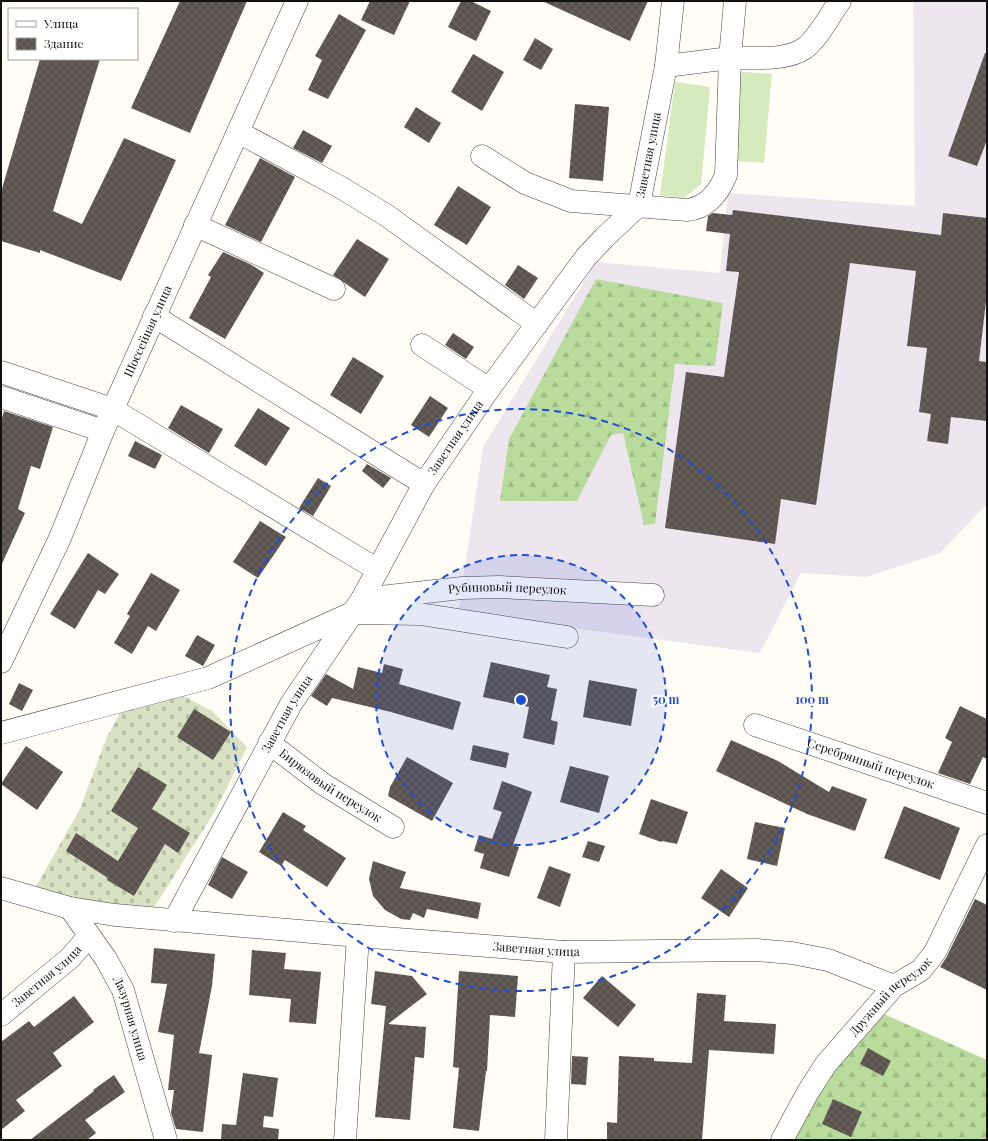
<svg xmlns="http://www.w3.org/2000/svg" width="988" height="1141" viewBox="0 0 988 1141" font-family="'Playfair Display',serif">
<defs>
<pattern id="forest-firs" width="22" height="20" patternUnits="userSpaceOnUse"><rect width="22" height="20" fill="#b9dc9c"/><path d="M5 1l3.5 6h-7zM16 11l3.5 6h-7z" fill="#9ebc85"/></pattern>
<pattern id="cemetery-stones" width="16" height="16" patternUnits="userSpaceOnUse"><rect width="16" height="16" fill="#d9e3c4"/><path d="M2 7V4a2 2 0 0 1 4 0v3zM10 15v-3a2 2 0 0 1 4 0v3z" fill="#b9c2a7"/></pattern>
<pattern id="building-cross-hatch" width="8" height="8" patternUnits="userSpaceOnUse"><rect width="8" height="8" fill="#5a524d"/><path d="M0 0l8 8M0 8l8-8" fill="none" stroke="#6d6662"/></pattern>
</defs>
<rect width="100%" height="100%" fill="#fffdf5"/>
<path fill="#eee6ef" d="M913 1H987V504L940 553 866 577 801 573 760 653 458 613 483 447 596 262 720 273 728 193 915 206Z"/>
<path fill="#d5ebbd" d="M733 71 772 74 764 163 725 160Z
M675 82 710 87 701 184 684 198 660 195Z"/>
<path fill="url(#forest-firs)" d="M596 279 723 303 715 366 675 364 655 524 644 525 623 433 611 435 577 501H500L509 439Z
M877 1011 987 1060V1140H782Z"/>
<path fill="url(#cemetery-stones)" d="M180 694 212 711 247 747 215 811 150 914 32 894 80 809 106 739 122 709Z"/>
<path fill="url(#building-cross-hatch)" d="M180 1H247L190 133 131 108Z
M370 1H410L394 35 361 20Z
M461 1H471L491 11 476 41 448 27Z
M542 1H648L630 41Z
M339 14 366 30 328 99 308 90 322 60 315 56Z
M535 38 553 49 541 70 523 60Z
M985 53H987V140L977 166 948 156Z
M473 54 504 72 482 111 451 92Z
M40 59H100L53 211 82 224 124 138 176 160 121 281 40 250V253L1 241V192Z
M575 104 609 107 603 181 569 178Z
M416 107 441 123 429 143 404 127Z
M303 130 332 146 322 163 293 148Z
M260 158 295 177 261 242 225 225Z
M458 186 491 207 467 245 434 225Z
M733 210 941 235 943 213 987 218V293L979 361 987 362V421L951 417 948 444 927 441 931 414 919 412 927 348 907 346 916 271 850 263 816 505 781 499 775 544 665 528 686 372 724 377 739 272 726 271 730 234 706 231 708 216 713 213 732 215Z
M357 239 389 259 365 297 333 275Z
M223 252 250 264 264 273 225 339 189 318 211 277 208 275Z
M518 265 538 278 524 299 505 285Z
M453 333 474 347 466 359 445 345Z
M353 357 384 376 361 414 330 395Z
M430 396 448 408 429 437 411 425Z
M181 405 223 429 209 453 168 428Z
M258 408 290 428 266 466 234 446Z
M4 411 53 427 40 469 31 466 18 509 25 513 1 566V422Z
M135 441 162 455 155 469 128 456Z
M367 464 391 478 383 488 362 471Z
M318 478 331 486 313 516 299 508Z
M260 521 286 537 258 578 233 562Z
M88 553 119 574 105 594 98 590 75 629 50 614Z
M151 573 180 590 156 631 148 626 132 654 114 643 130 616 127 614Z
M197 635 215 645 203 666 185 656Z
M491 662 550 675 547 687 557 689 551 720 558 722 554 745 523 738 529 707 483 697Z
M384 664 403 669 399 684 461 702 453 730 391 712 332 698 327 706 311 696 326 674 353 689 358 667 382 673Z
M589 680 637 689 631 726 583 717Z
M19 683 33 690 22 711 9 704Z
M960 706 987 719V759L983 757 970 784 938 773 952 742 945 738Z
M194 709 231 732 213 760 177 737Z
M731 740 778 761 829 792 832 786 867 799 855 831 807 814 716 771Z
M473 745 509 753 506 768 470 760Z
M26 746 63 772 37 810 1 784Z
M407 757 453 783 432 821 388 796 390 787Z
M570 766 609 776 599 813 560 802Z
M138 767 167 785 152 809 190 833 178 853 165 844 134 896 107 880 108 878 66 851 76 833 118 861 138 828 111 811Z
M502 781 532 792 513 845 519 847 509 877 480 868 484 854 474 851 479 835 492 839 502 812 493 809Z
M651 799 688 812 677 844 662 841 661 842 639 834Z
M904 806 960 828 940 880 884 858Z
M283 812 306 826 303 830 346 858 327 887 285 860 281 866 259 852Z
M755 822 785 828 777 866 747 859Z
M588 841 605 846 599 862 582 857Z
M222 857 248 872 232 899 208 885Z
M373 861 406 872 400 888 481 903 478 919 427 909 424 918 413 913 410 920 401 919 385 910 373 896 369 879Z
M549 866 571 874 560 907 537 898Z
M721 869 748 888 729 917 701 898Z
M975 899 987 905V990L940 967 946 958Z
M154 948 215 954 212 986 199 1053 212 1055 203 1132 176 1129 171 1113 174 1090H168L174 1035 158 1032 167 984 151 983Z
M252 950 286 953 284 969 321 972 316 1024 289 1022 291 999 249 995Z
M375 971 412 976 427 994 388 1024 426 1027 424 1058 415 1057 410 1120 375 1117 386 1006 371 1004Z
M459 971 518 976 515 1017 490 1015 487 1071H486L479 1131 453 1128 459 1068 453 1067Z
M602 976 636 1005 618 1027 583 998Z
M697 993 726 995 724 1021 776 1024 774 1054 709 1050 702 1140H607V1122L617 1123 619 1056 654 1058V1061L692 1063Z
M74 996 94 1022 53 1053 62 1066 16 1100 25 1111 1 1130V1042L29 1021 34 1027Z
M868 1048 891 1061 883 1076 860 1064Z
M572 1056 588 1057 586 1085 571 1084Z
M243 1073 278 1078 273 1117 264 1116 263 1127 279 1129 278 1140H221L222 1124 236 1125Z
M114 1075 125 1092 85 1120 96 1133 87 1140H30L94 1091 93 1090Z
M833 1099 862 1112 851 1137 822 1124Z"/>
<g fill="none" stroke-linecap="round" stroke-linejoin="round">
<g stroke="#444" stroke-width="23">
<g id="minor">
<path d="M666 66 673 1"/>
<path d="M238 132 340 187 386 215 537 324"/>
<path d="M482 156 525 183 571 201 687 210C707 208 719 192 726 175L730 58C752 57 785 62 805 48 819 37 829 16 840 1"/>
<path d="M195 225 334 289"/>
<path d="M154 316 424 484"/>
<path d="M422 345 489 389"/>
<path d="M1 372 112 409 378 570"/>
<path d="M1 397 103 431"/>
<path id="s1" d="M362 599 462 588 499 587 653 595"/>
<path id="s2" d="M1 662 60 538 103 431 297 1"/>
<path id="s3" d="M755 725 987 803"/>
<path d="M1 733 208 678 352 613 420 614 567 637"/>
<path id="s4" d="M269 743 323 784 393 827"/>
<path id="s5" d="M1 888 70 908 115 915 358 936 564 952 757 950 792 953 828 960 894 986"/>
<path id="s6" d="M70 908 106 959 123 990 166 1140"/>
<path id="s7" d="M174 921 291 704 362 599 424 484 489 389 586 257 604 238 639 205 666 66 730 58 735 1"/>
<path id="s8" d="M1 1015 70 958 89 936"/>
<path d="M345 1140 358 936"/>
<path d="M556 1140 564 952"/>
<path id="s9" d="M782 1140 808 1092 826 1064 894 986 921 970 935 952 987 845"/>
</g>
</g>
<use href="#minor" stroke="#fff" stroke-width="22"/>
</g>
<circle cx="521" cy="700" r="145" fill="#1d4ed8" fill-opacity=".12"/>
<g fill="none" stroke="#1d4ed8" stroke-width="2" stroke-dasharray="7 5">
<circle cx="521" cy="700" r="145"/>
<circle cx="521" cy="700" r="291"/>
</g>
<g text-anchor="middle" stroke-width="4" stroke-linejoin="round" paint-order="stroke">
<g font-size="12" fill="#111" stroke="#fff">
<text dy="4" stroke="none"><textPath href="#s7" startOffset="908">Заветная улица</textPath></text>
<text dy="4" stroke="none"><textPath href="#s2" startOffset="362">Шоссейная улица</textPath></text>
<text dy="4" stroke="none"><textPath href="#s7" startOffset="560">Заветная улица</textPath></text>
<text dy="4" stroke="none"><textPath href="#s1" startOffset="146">Рубиновый переулок</textPath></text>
<text dy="4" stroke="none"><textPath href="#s7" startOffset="236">Заветная улица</textPath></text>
<text dy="4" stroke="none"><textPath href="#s3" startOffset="122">Серебрянный переулок</textPath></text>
<text dy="4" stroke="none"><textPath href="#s4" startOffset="75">Бирюзовый переулок</textPath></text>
<text dy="4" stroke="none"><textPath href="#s5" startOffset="540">Заветная улица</textPath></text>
<text dy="4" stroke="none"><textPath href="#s8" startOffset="60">Заветная улица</textPath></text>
<text dy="4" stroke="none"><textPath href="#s9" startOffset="182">Дружный переулок</textPath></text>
<text dy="4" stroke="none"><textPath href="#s6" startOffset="127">Лазурная улица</textPath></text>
</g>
</g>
<circle cx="521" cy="700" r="6" fill="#1d4ed8" stroke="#fff" stroke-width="2"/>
<g font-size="12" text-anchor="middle" font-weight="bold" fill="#1d4ed8" stroke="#fff" stroke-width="4" stroke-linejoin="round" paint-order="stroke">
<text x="666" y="704">50 m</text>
<text x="812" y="704">100 m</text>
</g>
<rect width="988" height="1141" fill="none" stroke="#111111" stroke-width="4"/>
<rect x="8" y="8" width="130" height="52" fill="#ffffff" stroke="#a0a0a0"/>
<rect x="16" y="21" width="20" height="6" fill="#ffffff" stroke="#a0a0a0"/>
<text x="44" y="28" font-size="12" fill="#111111">Улица</text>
<rect x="16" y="38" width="20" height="12" fill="url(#building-cross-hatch)" stroke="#a0a0a0"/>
<text x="44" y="48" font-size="12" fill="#111111">Здание</text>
</svg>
